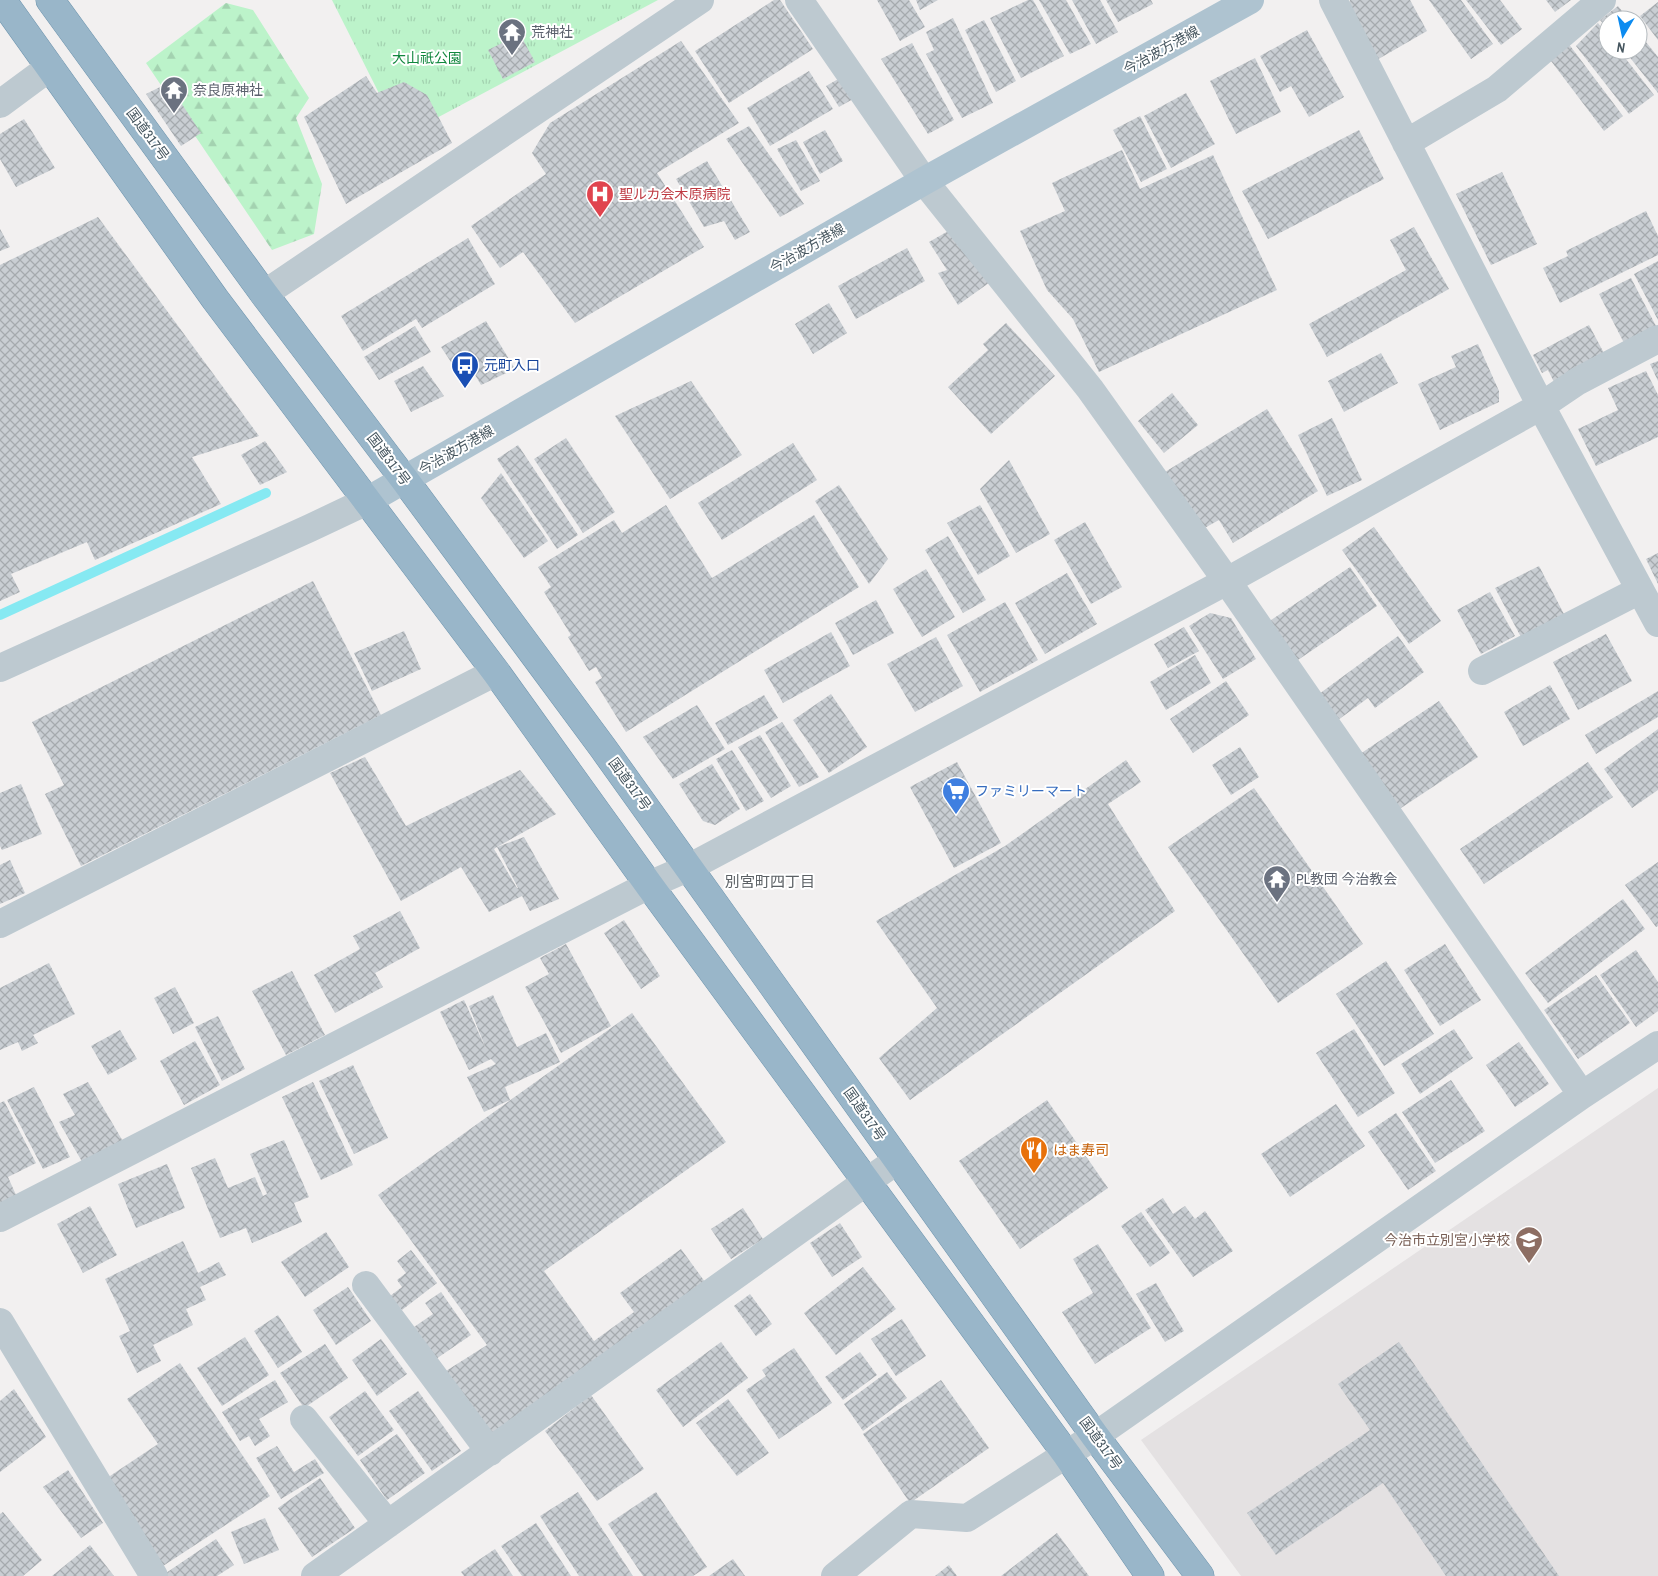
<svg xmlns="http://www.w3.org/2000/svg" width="1658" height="1576" viewBox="0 0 1658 1576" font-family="'Archivo Narrow','Noto Sans JP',sans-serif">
<defs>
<pattern id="forest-firs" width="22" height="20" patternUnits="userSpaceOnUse" patternTransform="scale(1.25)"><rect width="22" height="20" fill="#bcf3ca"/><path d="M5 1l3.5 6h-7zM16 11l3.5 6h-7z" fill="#a3d2b0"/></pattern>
<pattern id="park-tufts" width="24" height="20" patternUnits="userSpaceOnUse" patternTransform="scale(1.25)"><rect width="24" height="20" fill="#bcf3ca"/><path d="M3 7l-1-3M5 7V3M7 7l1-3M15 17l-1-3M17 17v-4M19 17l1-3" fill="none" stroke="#a3d2b0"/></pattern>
<pattern id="building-cross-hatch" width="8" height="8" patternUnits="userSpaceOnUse" patternTransform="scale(1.25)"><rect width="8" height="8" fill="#c9ced3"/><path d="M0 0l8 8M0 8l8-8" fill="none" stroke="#a5aaae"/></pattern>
</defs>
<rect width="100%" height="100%" fill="#f2f0f0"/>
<path fill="#e4e1e2" d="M1658 1088V1576H1241L1141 1440Z"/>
<path fill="url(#forest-firs)" d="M226 3 253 10 309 98 296 118 322 184 314 234 272 250 146 63Z"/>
<path fill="url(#park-tufts)" d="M332 0H658L401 137Z"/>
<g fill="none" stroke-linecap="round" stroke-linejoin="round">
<path stroke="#86e9f2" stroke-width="10" d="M0 615 266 493"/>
</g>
<path fill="url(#building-cross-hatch)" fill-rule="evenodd" d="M774 0H780L813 49 729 103 695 51Z
M877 0H909L925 27 900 41Z
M916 0H938L920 10Z
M1028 0H1033L1064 56 1021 78 990 18Z
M1039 0H1066L1091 44 1070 54Z
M1072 0H1100L1118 32 1096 44Z
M1106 0H1151L1153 4 1118 22Z
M1350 0H1410L1427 31 1375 61 1347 11Z
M1429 0H1461L1493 44 1471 59Z
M1466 0H1500L1522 29 1501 45Z
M1546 0H1571L1555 12Z
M1658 2V40L1640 16Z
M1618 6 1629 20H1608V29L1600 20Z
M953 18 993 103 962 118 926 54 934 50 926 32Z
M984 20 1016 81 996 92 965 30Z
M1598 23 1608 36V50H1619L1654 95 1629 114 1576 46Z
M1307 30 1344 97 1309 117 1291 86 1280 92 1260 56Z
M1638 32 1658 57V93L1624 50H1638Z
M520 34 535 62 503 79 488 50Z
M681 41 739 123 657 173 704 247 575 323 523 252 500 268 471 226 546 174 532 153 550 123Z
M912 43 954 120 928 134 881 59Z
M1568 43 1623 116 1604 131 1548 57Z
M1255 58 1281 112 1236 134 1210 81Z
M809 71 833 109 770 146 747 108Z
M847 74 860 95 839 107 826 86Z
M366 76 377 93 404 82 427 95 452 143 346 204 304 117Z
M168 83 201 133 181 146 146 94Z
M1186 93 1215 144 1171 168 1144 116Z
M1140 116 1167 169 1141 182 1113 130Z
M24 119 55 168 16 187 0 159V134Z
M749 126 804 204 780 217 726 139Z
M825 130 843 161 820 174 803 142Z
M1359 130 1384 179 1268 239 1242 191Z
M796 140 820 181 801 191 777 149Z
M1122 150 1140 189 1213 155 1277 290 1099 372 1073 319 1047 290 1020 231 1065 211 1052 183Z
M707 161 750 232 735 240 724 221 704 227 676 179Z
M1502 172 1537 244 1491 265 1456 194Z
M1646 211 1658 236V255L1560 303 1543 268 1568 256 1566 251Z
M98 217 259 436 192 457 221 504 95 560 87 542 11 574 20 592 0 601V265Z
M957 226 993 280 958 305 938 273 947 270 929 242Z
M1414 227 1449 289 1327 357 1309 324 1406 270 1390 240Z
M0 229 10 247 0 251Z
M468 238 495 284 422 328 416 319 363 351 341 316Z
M907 248 925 281 856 319 838 286Z
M1658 261V320L1634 274Z
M1631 278 1656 326 1624 343 1599 294Z
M829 303 847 333 813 354 795 324Z
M486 321 515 369 481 385 465 358 453 365 441 347Z
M1006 323 1055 376 991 434 948 387 988 350 983 344Z
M1589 325 1605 355 1554 382 1548 370 1542 373 1533 355Z
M415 326 431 352 379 380 364 357Z
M1478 344 1499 391V402L1440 430 1418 384 1456 367 1451 356Z
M1381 353 1398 383 1344 412 1328 381Z
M1658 361V381L1650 364Z
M423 366 444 396 411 412 394 381Z
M1646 371 1658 395V437L1596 466 1578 429 1618 410 1608 388Z
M691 381 742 455 670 499 615 416Z
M1172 393 1198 425 1164 453 1138 421Z
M1267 409 1318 491 1233 543 1219 520 1201 530 1165 472Z
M1332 418 1362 480 1327 496 1298 435Z
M566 438 615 512 583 533 534 459Z
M265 441 287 472 260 485 241 455Z
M793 443 817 480 722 540 698 503Z
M518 445 578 535 557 549 497 459Z
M1009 460 1050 534 1016 553 980 489Z
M501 473 548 541 524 558 481 498Z
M839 485 888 559 869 584 815 501Z
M666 505 712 578 814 515 859 587 626 732 595 682 602 678 596 667 589 671 568 637 571 635 544 592 551 587 538 567 614 520 622 533Z
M980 505 1010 556 978 575 947 523Z
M1085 522 1122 587 1091 604 1054 540Z
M1374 527 1441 621 1409 644 1342 550Z
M948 536 986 600 963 613 925 550Z
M1658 553V584L1646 559Z
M1539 566 1565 616 1522 639 1495 588Z
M1350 567 1377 606 1295 662 1268 622Z
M926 569 955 617 922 637 893 589Z
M1067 573 1097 624 1045 654 1015 603Z
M313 581 381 715 81 866 45 794 64 785 32 722Z
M1490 592 1515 636 1481 654 1457 610Z
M876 600 894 633 853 655 835 623Z
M1005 602 1038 660 980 692 947 635Z
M1210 613 1231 618 1256 659 1223 679 1189 626Z
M1184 627 1199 651 1168 668 1154 644Z
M404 631 421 669 372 691 354 653Z
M831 632 850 666 783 703 764 670Z
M1606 634 1632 681 1578 710 1553 662Z
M1398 636 1424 672 1375 708 1368 698 1338 720 1319 694Z
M936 637 963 686 915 712 887 664Z
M1195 655 1211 683 1166 710 1150 682Z
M1226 681 1249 715 1193 753 1170 719Z
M1550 685 1570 719 1523 746 1504 712Z
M1658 691V717L1596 754 1585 735Z
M831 694 867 747 829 773 793 720Z
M764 695 778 718 728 745 715 723Z
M1439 701 1478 757 1395 812 1357 756Z
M697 705 725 749 673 779 643 737Z
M782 722 819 777 799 787 765 732Z
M1658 729V790L1632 808 1604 769Z
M760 735 791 786 771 798 738 747Z
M1240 747 1259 777 1231 795 1212 765Z
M732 750 764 801 746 811 716 759Z
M365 757 406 826 520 770 556 814 497 847 524 837 559 899 530 911 522 896 489 912 461 867 401 901 330 773ZM497 847 518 888H517L494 849Z
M1126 760 1141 782 1108 804 1175 911 910 1100 879 1058 937 1008 876 921 1005 846Z
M957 762 1001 843 954 868 910 787Z
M1588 762 1613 797 1484 884 1460 849Z
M712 764 740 809 715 825 703 821 679 784Z
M21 784 42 834 2 850 0 846V793Z
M1254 788 1363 944 1278 1003 1168 847Z
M10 860 25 893 0 904V865Z
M1658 862V926L1656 927 1625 885Z
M1623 899 1645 929 1548 1003 1525 973Z
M400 911 420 948 375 973 383 987 335 1013 314 975 360 949 353 936Z
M624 920 660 976 641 989 604 933Z
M566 944 611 1026 561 1053 525 987 549 974 540 958Z
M1445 944 1481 1000 1440 1026 1404 970Z
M1636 950 1658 982V1011L1636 1027 1600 975Z
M1386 961 1434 1034 1384 1066 1336 994Z
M49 963 75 1014 33 1035 38 1043 22 1051 18 1042 0 1050V988Z
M292 971 325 1035 286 1055 252 991Z
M1596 975 1630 1023 1578 1059 1544 1010Z
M175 987 194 1023 173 1034 154 998Z
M493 995 517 1047 546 1033 560 1062 505 1087 510 1100 484 1112 467 1077 496 1064 491 1059 469 1070 440 1012 464 1000 486 1049 469 1006Z
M632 1013 726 1142 544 1271 594 1341 634 1312 620 1293 681 1249 708 1286 493 1438 446 1371 487 1345 378 1195Z
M218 1016 245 1069 222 1081 195 1027Z
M1354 1029 1395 1093 1358 1117 1316 1053Z
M1454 1029 1473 1058 1420 1094 1401 1064Z
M120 1030 137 1059 108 1075 91 1046Z
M195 1041 220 1085 184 1105 160 1061Z
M1519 1042 1549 1084 1515 1107 1486 1065Z
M353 1065 388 1138 354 1154 319 1081Z
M1451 1080 1485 1131 1435 1163 1402 1112Z
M88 1082 124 1143 84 1165 59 1122 75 1115 63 1094Z
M313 1082 353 1165 321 1180 282 1097Z
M34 1087 70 1157 43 1169 7 1100Z
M1047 1100 1108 1188 1020 1249 959 1161Z
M4 1101 36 1163 8 1177 16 1195 0 1203V1103Z
M1336 1104 1365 1146 1290 1197 1261 1154Z
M1396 1113 1436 1171 1408 1190 1368 1132Z
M284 1140 309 1197 294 1203 302 1222 252 1243 246 1228 220 1238 191 1168 215 1158 228 1188 255 1177 263 1196 267 1194 250 1154Z
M167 1164 185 1208 136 1228 118 1184Z
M1163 1198 1173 1214 1185 1206 1195 1219 1205 1211 1233 1251 1193 1277 1145 1210Z
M90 1206 117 1255 83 1273 57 1224Z
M743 1208 763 1239 731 1259 711 1229Z
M1141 1212 1170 1253 1150 1267 1121 1226Z
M840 1223 862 1257 832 1277 810 1243Z
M326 1232 349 1267 305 1297 281 1262Z
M183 1241 198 1273 219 1262 226 1275 200 1287 206 1300 186 1309 193 1325 153 1345 161 1361 137 1373 119 1336 130 1331 105 1279Z
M1098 1244 1151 1328 1095 1364 1062 1312 1093 1293 1073 1259Z
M411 1250 437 1283 402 1310 390 1296 402 1287 397 1280 406 1273 397 1261Z
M863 1267 896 1309 836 1355 804 1313Z
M1156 1283 1184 1331 1165 1342 1136 1294Z
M348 1287 371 1321 336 1345 313 1310Z
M441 1292 471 1335 436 1359 414 1327 433 1314 425 1303Z
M750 1294 772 1324 756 1336 734 1306Z
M278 1315 302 1352 278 1368 254 1331Z
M902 1319 926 1356 896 1376 871 1339Z
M245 1337 269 1375 222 1406 197 1368Z
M381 1339 407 1374 377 1396 352 1360Z
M721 1342 748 1378 683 1427 656 1390Z
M1399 1342 1559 1576H1446L1383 1483 1276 1555 1247 1513 1370 1430 1338 1384Z
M325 1344 348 1378 304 1408 280 1373Z
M794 1348 832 1403 779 1439 746 1390 766 1376 762 1370Z
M860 1352 877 1375 843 1400 825 1377Z
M180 1363 270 1496 163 1566 107 1478 158 1444 127 1399Z
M887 1372 907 1398 863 1431 844 1404Z
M275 1380 288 1402 259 1419 270 1436 255 1446 249 1436 240 1441 222 1412Z
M941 1380 989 1448 910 1503 863 1434Z
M14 1389 46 1437 0 1472V1401Z
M365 1391 394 1430 358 1456 329 1417Z
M418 1391 461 1451 432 1471 389 1411Z
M591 1395 644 1469 597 1501 545 1431Z
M728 1399 769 1453 737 1476 696 1423Z
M397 1434 425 1473 387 1500 360 1460Z
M277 1446 294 1472 315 1459 324 1473 281 1499 256 1458Z
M68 1470 103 1523 81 1538 43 1487Z
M320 1478 355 1528 312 1557 278 1508Z
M578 1492 633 1576H579L540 1516Z
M656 1492 707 1567 693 1576H643L608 1524Z
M3 1512 42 1560 23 1576H0V1514Z
M265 1518 279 1550 244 1564 231 1532Z
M536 1523 571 1576H522L501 1546Z
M1057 1533 1089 1576H1001Z
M216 1539 234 1565 217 1576H168L166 1573Z
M90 1545 114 1576H52Z
M495 1549 513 1576H464L461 1572Z
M733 1559 745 1576H709Z
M949 1565 957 1576H935Z"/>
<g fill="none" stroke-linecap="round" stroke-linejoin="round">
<g stroke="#6f95ae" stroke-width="29">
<path id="trunk" d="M2 0 215 299 496 672 649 885 1067 1455 1150 1576
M50 0 264 294 404 479 603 748 1095 1436 1200 1576"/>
</g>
<path stroke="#bdc9d0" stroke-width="28" d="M799 0 924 181 1090 389 1227 581 1582 1095
M1333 0 1541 406 1658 623
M0 104 50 67
M1406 143 1497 89 1602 0
M264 294 700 0
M1482 671 1640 590
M0 924 496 672
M0 1218 649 885 690 867 1227 581 1541 406 1578 381 1658 339
M366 1285 490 1452
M0 1322 154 1576
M304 1419 388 1524
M315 1576 866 1182 898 1160
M835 1576 911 1514 967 1518 1095 1436 1582 1095 1658 1045"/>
<path stroke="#bdc9d0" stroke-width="28" d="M0 668 310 528 367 501"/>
<path stroke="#aec3d0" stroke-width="28" d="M367 501 924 181 1250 0"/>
<use href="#trunk" stroke="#99b6c9" stroke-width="28"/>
</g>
<defs>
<g id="temple-pin" transform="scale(1.4375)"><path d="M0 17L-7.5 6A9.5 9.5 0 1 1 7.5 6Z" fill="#6b7280" stroke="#fff"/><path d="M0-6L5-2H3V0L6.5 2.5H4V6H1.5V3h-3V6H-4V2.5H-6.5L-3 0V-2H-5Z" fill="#fff"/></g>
<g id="hospital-pin" transform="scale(1.4375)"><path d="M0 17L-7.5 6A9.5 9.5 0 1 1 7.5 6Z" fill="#e0444e" stroke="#fff"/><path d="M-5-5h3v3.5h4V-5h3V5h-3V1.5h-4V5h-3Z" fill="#fff"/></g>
<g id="bus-pin" transform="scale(1.4375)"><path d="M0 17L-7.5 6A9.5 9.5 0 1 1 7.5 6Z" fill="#1a4fb4" stroke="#fff"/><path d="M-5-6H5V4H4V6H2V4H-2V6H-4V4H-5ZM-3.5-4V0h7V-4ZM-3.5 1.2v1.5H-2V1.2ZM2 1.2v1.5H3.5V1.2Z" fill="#fff"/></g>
<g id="supermarket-pin" transform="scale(1.4375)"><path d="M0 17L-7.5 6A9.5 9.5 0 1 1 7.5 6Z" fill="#3f7fe0" stroke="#fff"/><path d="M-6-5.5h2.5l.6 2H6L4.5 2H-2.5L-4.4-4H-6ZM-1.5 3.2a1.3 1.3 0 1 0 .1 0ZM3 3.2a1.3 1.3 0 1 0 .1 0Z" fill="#fff"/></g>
<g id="restaurant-pin" transform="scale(1.4375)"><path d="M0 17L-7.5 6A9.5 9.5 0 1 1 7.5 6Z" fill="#e8710a" stroke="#fff"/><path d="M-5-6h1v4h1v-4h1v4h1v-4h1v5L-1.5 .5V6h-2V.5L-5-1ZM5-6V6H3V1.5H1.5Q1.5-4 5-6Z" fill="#fff"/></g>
<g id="school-pin" transform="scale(1.4375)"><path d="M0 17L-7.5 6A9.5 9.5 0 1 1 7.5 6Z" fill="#8d6e63" stroke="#fff"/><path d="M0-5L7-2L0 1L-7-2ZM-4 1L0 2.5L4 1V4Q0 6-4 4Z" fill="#fff"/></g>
</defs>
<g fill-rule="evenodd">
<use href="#temple-pin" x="512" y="32"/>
<use href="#temple-pin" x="174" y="90"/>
<use href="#hospital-pin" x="600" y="194"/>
<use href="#bus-pin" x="465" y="365"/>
<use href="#supermarket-pin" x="956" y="791"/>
<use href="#temple-pin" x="1277" y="879"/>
<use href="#restaurant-pin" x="1034" y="1150"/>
<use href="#school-pin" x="1529" y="1240"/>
</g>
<g text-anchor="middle" stroke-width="4" stroke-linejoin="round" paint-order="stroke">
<g font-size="14" fill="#5b616d" stroke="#fff" text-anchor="start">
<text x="531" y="37">荒神社</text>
<text x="193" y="95">奈良原神社</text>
<text x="1296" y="884">PL教団 今治教会</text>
</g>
<g font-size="14" fill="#46565f" stroke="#fff">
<text transform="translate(1161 50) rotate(-29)" y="5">今治波方港線</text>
<text transform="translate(148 134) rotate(54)" y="5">国道317号</text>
<text transform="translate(807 248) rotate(-30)" y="5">今治波方港線</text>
<text transform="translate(456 450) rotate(-30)" y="5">今治波方港線</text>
<text transform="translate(389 459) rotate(53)" y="5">国道317号</text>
<text transform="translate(630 784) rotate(54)" y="5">国道317号</text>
<text transform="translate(865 1114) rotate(55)" y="5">国道317号</text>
<text transform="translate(1101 1443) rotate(54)" y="5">国道317号</text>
</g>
<g font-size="14" fill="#11873e" stroke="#fff">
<text x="427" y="63">大山祇公園</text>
</g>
<g font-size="14" fill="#be3a42" stroke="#fff" text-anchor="start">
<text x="619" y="199">聖ルカ会木原病院</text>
</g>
<g font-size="14" fill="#164399" stroke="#fff" text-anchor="start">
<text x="484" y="370">元町入口</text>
</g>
<g font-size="14" fill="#366cbe" stroke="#fff" text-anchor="start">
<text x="975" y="796">ファミリーマート</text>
</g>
<g font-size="14" fill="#c56008" stroke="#fff" text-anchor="start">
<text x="1053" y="1155">はま寿司</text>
</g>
<g font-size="14" fill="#785e54" stroke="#fff" text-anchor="end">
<text x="1510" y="1245">今治市立別宮小学校</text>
</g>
<g font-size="15" fill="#5c6165" stroke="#fff">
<text x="770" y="887">別宮町四丁目</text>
</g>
</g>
<g transform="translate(1623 35) rotate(189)"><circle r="24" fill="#ffffff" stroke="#b5bbbf"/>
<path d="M0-4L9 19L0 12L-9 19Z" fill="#0c8bf0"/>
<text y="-8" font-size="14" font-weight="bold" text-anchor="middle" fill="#46565f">N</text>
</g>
</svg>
